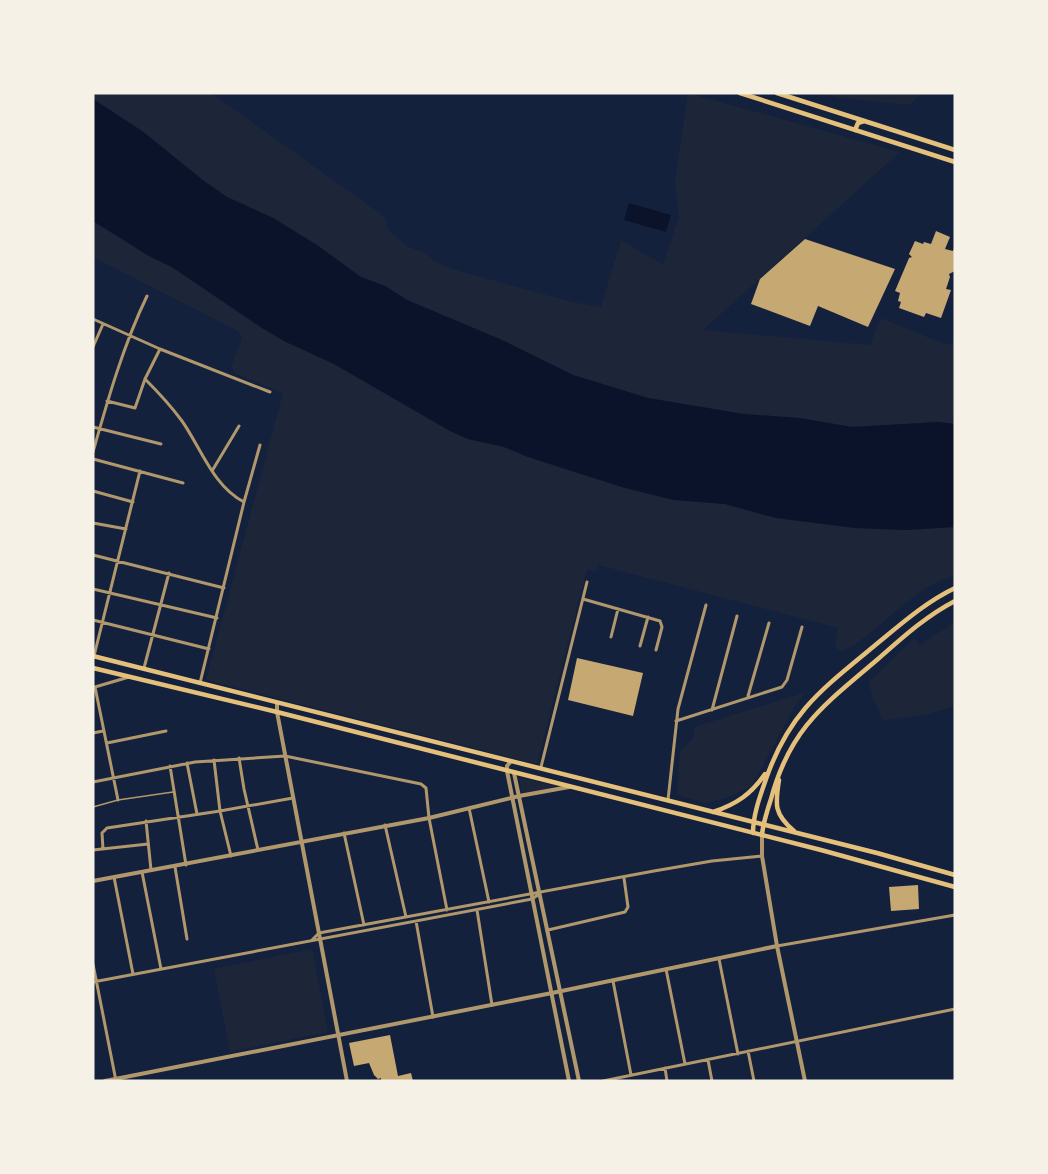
<svg xmlns="http://www.w3.org/2000/svg" width="1048" height="1174" viewBox="0 0 1048 1174" font-family="Mulish,sans-serif">
<rect width="100%" height="100%" fill="#14213d"/>
<path fill="#1d2539" d="M93 93H211L385 217 389 231 407 246 425 253 436 262 452 269 572 302 601 307 621 240 663 265 679 217 675 181 688 93 900 152 703 330 870 345 881 318 944 344 955 343V424L938 422 852 427 799 418 744 414 648 398 573 375 502 340 410 301 385 286 361 277 315 244 273 218 227 197 204 181 142 131 93 99Z
M821 93H923L909 105 840 98Z
M93 221 149 256 172 267 262 328 286 342 334 364 450 431 468 439 504 447 528 457 625 488 674 500 725 504 776 518 855 528 906 530 955 527V575C948 578 940 580 933 584 900 602 876 634 842 652L835 647 838 628 598 565 596 572 587 569 537 764 206 680 283 393 236 374 231 367 242 338 238 331 93 257Z
M953 623H955V706L925 715 883 720 873 698 869 682 914 638 920 645Z
M807 692 795 706 752 786 729 797 705 803 677 795 680 752 694 737V727Z
M519 778 557 786 522 794Z
M312 949 328 1032 230 1052 214 969Z"/>
<path fill="#0b132b" d="M93 99 142 131 204 181 227 197 273 218 317 245 361 277 385 286 407 300 502 340 573 375 648 398 744 414 799 418 852 427 938 422 955 424V527L906 530 855 528 776 518 725 504 674 500 625 488 528 457 504 447 468 439 450 431 334 364 286 342 262 328 172 267 149 256 93 221Z
M629 203 671 215 666 232 624 220Z"/>
<path fill="#c6a872" d="M936 231 950 237 945 249 953 251 955 246V271L949 274 950 277 946 289 951 290 941 318 926 313 924 317 899 308 901 302 898 301 900 293 895 291 909 258 912 257 909 254 915 241 923 244 924 242 931 244Z
M805 239 895 269 868 327 818 306 810 326 751 304 760 279Z
M577 658 643 673 633 716 568 700Z
M918 885 919 909 891 911 889 887Z
M390 1035 398 1076 411 1073 413 1081H381V1078L378 1079 374 1075 369 1063 354 1066 349 1043Z"/>
<g fill="none" stroke-linecap="round" stroke-linejoin="round">
<path stroke="#b1986c" stroke-width="1.5" d="M93 807 118 800 173 792"/>
<path stroke="#b1986c" stroke-width="3" d="M93 319 160 349 270 392
M93 347 103 324
M145 379C158 392 171 406 182 421 201 448 213 486 244 502
M107 401 135 408 145 379 160 349
M93 427 161 444
M93 452C108 399 123 346 147 296
M93 459 183 483
M212 471 239 426
M93 491 133 502
M93 523 126 529
M93 555 224 588
M93 589 217 618
M583 599 660 621 662 627 656 650
M93 620 209 649
M611 637 618 609
M640 646 648 617
M94 656 140 471
M144 668 169 573
M200 683 244 502 260 445
M95 687 118 800
M95 687 129 677
M748 696 769 623
M712 710 737 616
M676 721 782 687 787 680 802 627
M93 733 103 731
M107 743 166 731
M239 758 244 789 258 850
M214 760 220 811 231 856
M187 763 197 814
M170 766 186 865
M541 767 587 582
M93 782 195 762 285 756 421 784 426 788 429 818 447 910
M668 800 678 709 706 605
M469 808 489 902
M146 821 151 870
M385 825 406 917
M344 833 364 925
M103 849 102 833 107 828 220 811 293 798
M93 850 148 844
M175 867 187 939
M142 872 161 969
M114 877 133 974
M477 910 492 1005
M416 921 433 1017
M548 930 625 912 628 907 624 878
M312 940 319 933 654 871 712 861 762 856
M777 946 955 915
M719 959 738 1054
M93 964 116 1081
M666 969 685 1064
M613 981 631 1075
M93 982 532 899 538 895
M748 1051 754 1081
M708 1060 712 1081
M665 1068 667 1081
M603 1081 955 1009"/>
<path stroke="#b1986c" stroke-width="4" d="M277 703V712L347 1081
M511 761 507 766V771L569 1081
M514 773 579 1081
M762 835V856L777 946 805 1081
M93 881 429 818 519 796 569 787
M105 1081 552 993 777 946"/>
<path stroke="#e5c07b" stroke-width="4.5" d="M855 130 858 123 864 121"/>
<path stroke="#e5c07b" stroke-width="4.5" d="M740 93 955 162
M777 93 955 150
M93 656 877 853 955 875
M93 668 277 712 821 850 955 887
M779 780C775 805 774 814 794 831
M713 812C737 804 751 794 765 774
M753 833C753 815 760 796 766 779 789 713 821 690 873 647 900 625 924 603 955 588
M762 835C763 823 767 811 771 799 790 728 824 705 878 659 902 638 926 616 955 601"/>
</g>
<rect width="1048" height="1174" fill="none" stroke="#f6f1e7" stroke-width="189"/>
</svg>
